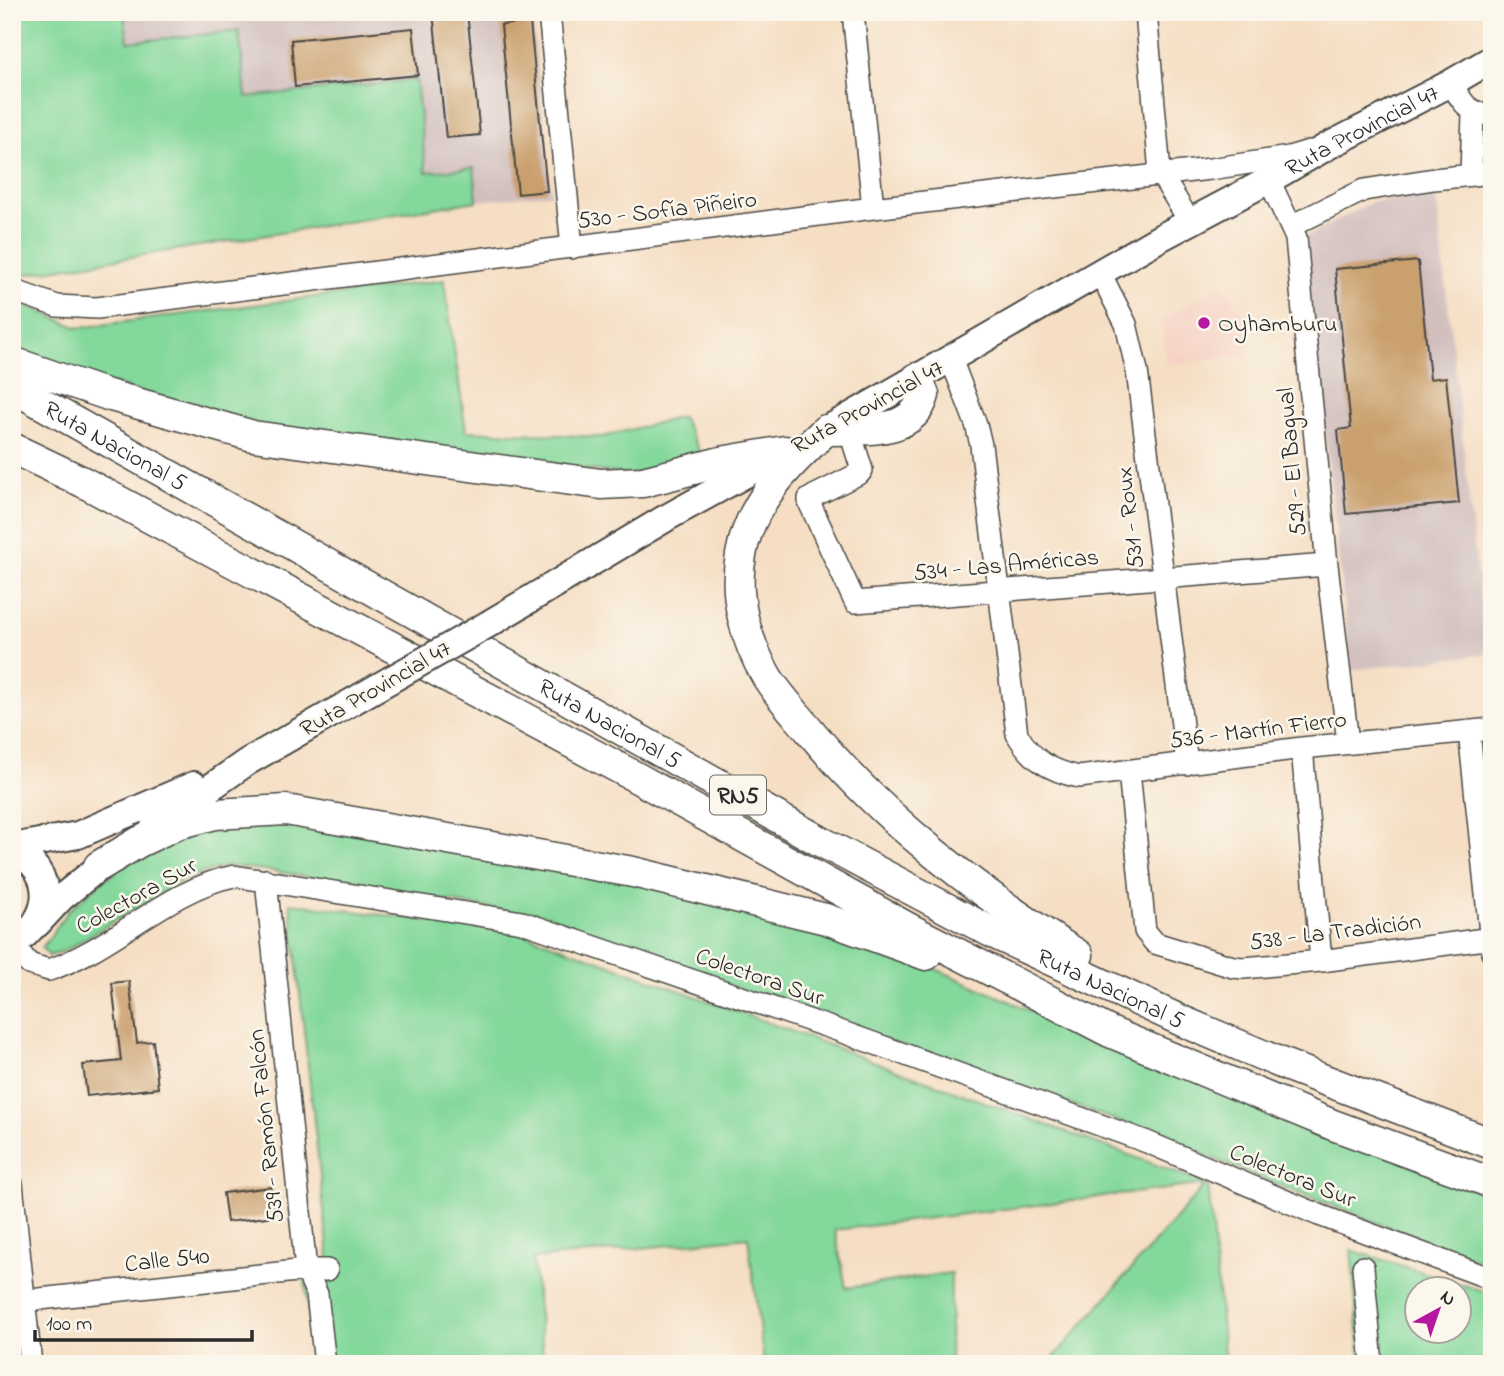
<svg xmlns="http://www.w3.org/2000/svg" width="1504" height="1376" viewBox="0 0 1504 1376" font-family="'Indie Flower',sans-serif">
<rect width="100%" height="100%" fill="#fbf7ec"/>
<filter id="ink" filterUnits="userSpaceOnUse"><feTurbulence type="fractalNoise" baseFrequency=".0143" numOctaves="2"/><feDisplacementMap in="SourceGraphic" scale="14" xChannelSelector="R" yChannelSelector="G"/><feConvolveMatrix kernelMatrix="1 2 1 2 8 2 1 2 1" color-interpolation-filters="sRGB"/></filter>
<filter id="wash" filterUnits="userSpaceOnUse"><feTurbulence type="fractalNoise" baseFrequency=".00686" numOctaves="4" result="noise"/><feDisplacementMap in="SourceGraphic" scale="28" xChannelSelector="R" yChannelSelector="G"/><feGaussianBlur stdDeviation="1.57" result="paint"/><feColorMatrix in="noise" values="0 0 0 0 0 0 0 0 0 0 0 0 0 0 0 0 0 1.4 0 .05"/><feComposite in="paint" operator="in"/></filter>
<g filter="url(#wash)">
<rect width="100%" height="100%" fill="#f5dec3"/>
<path fill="#f6d2c4" d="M1223 283 1249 327 1248 355 1167 365 1161 320Z"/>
<path fill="#d1bfbe" d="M124 12H532L551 194 477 201 473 168 426 173 416 80 246 97 239 31 127 42Z
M1436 194 1486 654 1351 670 1304 238 1372 202Z"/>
<path fill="#83d89b" stroke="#578263" stroke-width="2" fill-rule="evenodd" d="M12 12H124L128 42 239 31 246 97 416 80 426 172 474 168 477 201 20 275 12 272Z
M444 280 466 431 602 437 682 417 702 456 630 475 253 427 12 353V299L78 328Z
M269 815 678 886 890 949 1109 1045 1492 1197V1266L1283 1187 1141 1129 524 914 273 871 228 866 188 877 64 951 49 956 42 948 69 910 104 880 157 843Z
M290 903 523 933 1208 1184 1225 1364H1048L1206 1184 835 1230 846 1288 951 1273 950 1364H764L748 1237 533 1259 544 1364H313L305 1280 331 1275Z
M1351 1250 1492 1294V1364H1361ZM1416 1288H1458V1330H1416Z"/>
<g id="blocks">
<path fill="#caa06e" d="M433 12H467L480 135 446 138Z
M530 22 547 191 518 194 501 25Z
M413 28 418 75 295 87 291 40Z
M1418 261 1430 379 1446 377 1459 503 1346 514 1338 430 1351 428 1335 269Z
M129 981 137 1043 153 1041 158 1088 87 1096 83 1065 121 1061 112 983Z
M271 1187 275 1216 227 1222 223 1193Z"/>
</g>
</g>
<g filter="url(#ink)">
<use href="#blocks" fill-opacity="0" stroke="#494642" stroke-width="2"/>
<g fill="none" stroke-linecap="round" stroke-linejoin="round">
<g stroke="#494642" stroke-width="24">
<path id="minor" d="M549 12 572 248
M853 12 873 208
M1146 12 1160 173 1190 222
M1451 83C1464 105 1466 111 1492 116
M1471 175 1473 113
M1269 180 1296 238 1327 565 1348 743
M1291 226 1364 190 1434 179 1492 173
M1100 273 1126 324 1137 371 1187 764
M12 290 57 306 97 308 873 208 1210 169 1289 157 1309 151
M951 359 976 424 981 445 1017 734C1031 759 1050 771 1079 777L1302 748 1492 729
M849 429 862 470 860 473 814 496 809 499V502L855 602 1327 565
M1469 731 1492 952
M1302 748 1321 961
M1129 771 1145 931 1155 943 1233 967 1243 968 1321 961 1492 938
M266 880 306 1270 317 1294 325 1364
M13 944 29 964 49 970C114 948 168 889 234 876L522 922 837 1030 1147 1142 1319 1215 1492 1279
M12 1184 31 1364
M1363 1267 1372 1364
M12 1302 306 1270H327"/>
</g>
<g stroke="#494642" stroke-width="30">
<g id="major">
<path id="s1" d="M821 433 1158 239 1269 180 1328 146 1451 83 1492 59"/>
<path d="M492 622 666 518 778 456"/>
<path d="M154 827 247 762 390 680"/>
<path d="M12 847 78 835 194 785"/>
<path d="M12 850C58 870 53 921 12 944"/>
<path d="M37 924 61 898 114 855"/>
</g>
</g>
<g stroke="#494642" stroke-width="33">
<g id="highway">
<path d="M12 362 108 395 253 436 601 484 643 482 721 462 785 451"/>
<path d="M917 378 924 395C913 437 861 428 826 430 788 465 750 502 741 555 733 597 746 641 767 677 779 696 796 714 810 731 885 822 979 893 1078 955"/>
<path id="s2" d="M12 387 818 840 995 934 1182 1021 1288 1066 1492 1144"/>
<path d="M12 448 83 482 630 774 908 928 1110 1032 1333 1125 1492 1183"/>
<path d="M99 866 139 842 177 824 215 814 286 810 633 872 826 919 926 955"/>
</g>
</g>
<use href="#minor" stroke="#fff" stroke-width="21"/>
<use href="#major" stroke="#fff" stroke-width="26"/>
<use href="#highway" stroke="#fff" stroke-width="30"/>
<g stroke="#494642" stroke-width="30" stroke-linecap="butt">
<path id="major-bridge" d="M390 680 492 622"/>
</g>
<use href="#major-bridge" stroke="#fff" stroke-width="26"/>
</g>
</g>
<circle fill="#b5179e" stroke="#fbf7ec" stroke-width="2.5" cx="1204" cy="323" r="7"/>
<g text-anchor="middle" stroke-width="5" stroke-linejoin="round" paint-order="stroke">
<rect fill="#fbf7ec" stroke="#696865" stroke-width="2" x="710" y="775.5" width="56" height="39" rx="5"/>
<g font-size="23" font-weight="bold" fill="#2b2b2b">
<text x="738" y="803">RN5</text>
</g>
<g font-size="24" fill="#2b2b2b" stroke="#fbf7ec">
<text dy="8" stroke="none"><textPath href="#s1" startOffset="620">Ruta Provincial 47</textPath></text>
<text transform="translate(667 209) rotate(-7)" y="8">530 - Sofía Piñeiro</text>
<text transform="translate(867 406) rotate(-29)" y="8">Ruta Provincial 47</text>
<text dy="8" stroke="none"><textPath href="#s2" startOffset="119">Ruta Nacional 5</textPath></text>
<text transform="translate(1291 462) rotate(-95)" y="8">529 - El Bagual</text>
<text transform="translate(1129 518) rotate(-97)" y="8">531 - Roux</text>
<text transform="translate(1006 564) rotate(-5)" y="8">534 - Las Américas</text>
<text transform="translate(375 688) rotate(-30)" y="8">Ruta Provincial 47</text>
<text dy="8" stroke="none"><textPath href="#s2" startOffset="686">Ruta Nacional 5</textPath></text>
<text transform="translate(1258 729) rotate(-7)" y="8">536 - Martín Fierro</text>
<text transform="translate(136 895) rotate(-29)" y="8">Colectora Sur</text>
<text transform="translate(1335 931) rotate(-7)" y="8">538 - La Tradición</text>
<text transform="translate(760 976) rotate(19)" y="8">Colectora Sur</text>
<text dy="8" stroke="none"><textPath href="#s2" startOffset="1253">Ruta Nacional 5</textPath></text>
<text transform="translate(265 1126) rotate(-96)" y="8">539 - Ramón Falcón</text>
<text transform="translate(1293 1175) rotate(22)" y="8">Colectora Sur</text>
<text transform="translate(167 1259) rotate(-6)" y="8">Calle 540</text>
</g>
<g font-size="24" fill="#2b2b2b" stroke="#fbf7ec" text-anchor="start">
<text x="1218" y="331">Oyhamburu</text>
</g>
</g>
<rect width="1504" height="1376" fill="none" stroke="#fbf7ec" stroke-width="42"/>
<g transform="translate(1438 1310) rotate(40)"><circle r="33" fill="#fbf7ec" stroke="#a8a59f" stroke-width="2"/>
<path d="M0-5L12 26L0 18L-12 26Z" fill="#b5179e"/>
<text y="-10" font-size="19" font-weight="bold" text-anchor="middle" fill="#2b2b2b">N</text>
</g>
<path d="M35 1330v10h217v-10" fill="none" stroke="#2b2b2b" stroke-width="3.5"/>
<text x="46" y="1330" font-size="21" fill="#2b2b2b" stroke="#fbf7ec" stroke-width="5" paint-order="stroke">100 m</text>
</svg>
